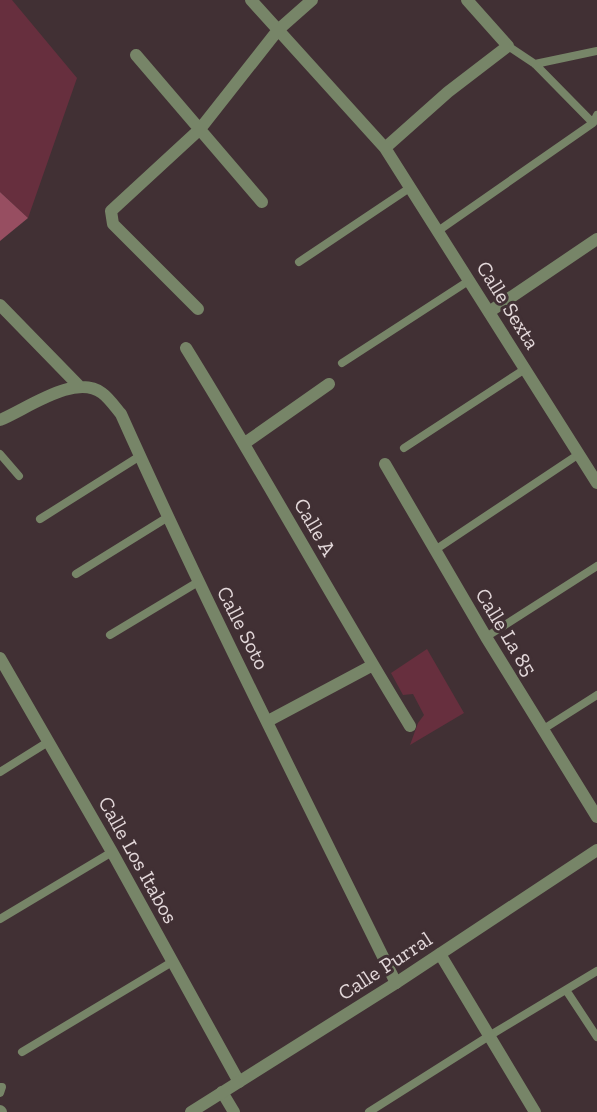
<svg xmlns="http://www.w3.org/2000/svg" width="597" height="1112" viewBox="0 0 597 1112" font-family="'Zilla Slab',serif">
<rect width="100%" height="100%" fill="#413034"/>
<path fill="#672f3e" d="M0 0H12L77 78 28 218 0 192Z
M427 649 464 713 410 745 418 723 424 715 413 694 403 695 391 673Z"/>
<path fill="#974e61" d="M0 192 28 218 0 241Z"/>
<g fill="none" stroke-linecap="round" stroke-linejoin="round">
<path stroke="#778568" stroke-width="8" d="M508 46 535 64 593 123
M535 64 597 51
M438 231 593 123 597 115
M299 262 411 187
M342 363 470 280
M404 448 525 369
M0 454 19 476
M40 519 140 456
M435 550 579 454
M76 574 168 517
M110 635 198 582
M486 637 597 566
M542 730 597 695
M0 772 48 742
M0 919 112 852
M566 990 597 1037
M22 1052 172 962
M0 1087H2L0 1093
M369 1112 489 1036 597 971"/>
<path stroke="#778568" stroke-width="12" d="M251 0 385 148 597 483
M136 55 262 202
M385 148 448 92 508 46 467 0
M0 305 79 386
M198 309 113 224 111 211 200 129 278 30 312 0
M489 312 597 239
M186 348C263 472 333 601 410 726
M0 420C27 409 75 373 102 393 109 398 115 407 121 414 207 606 303 794 396 983
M245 443 329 384
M385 464 486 637 597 817
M0 658 112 852 239 1082
M268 721 373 665
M440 954 535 1112
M222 1092 234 1112
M0 1111 1 1112"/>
<path stroke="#778568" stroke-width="12" d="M191 1112 396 983 597 850"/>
</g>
<g text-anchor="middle" stroke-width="6" stroke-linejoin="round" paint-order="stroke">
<g font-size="21" fill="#e3d8da" stroke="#413034">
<text transform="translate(508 305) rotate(58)" y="7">Calle Sexta</text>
<text transform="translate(315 527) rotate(60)" y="7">Calle A</text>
<text transform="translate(243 628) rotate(63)" y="7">Calle Soto</text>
<text transform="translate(506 632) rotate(59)" y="7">Calle La 85</text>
<text transform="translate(138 860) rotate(61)" y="7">Calle Los Itabos</text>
<text transform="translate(385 966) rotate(-33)" y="7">Calle Purral</text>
</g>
</g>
</svg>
